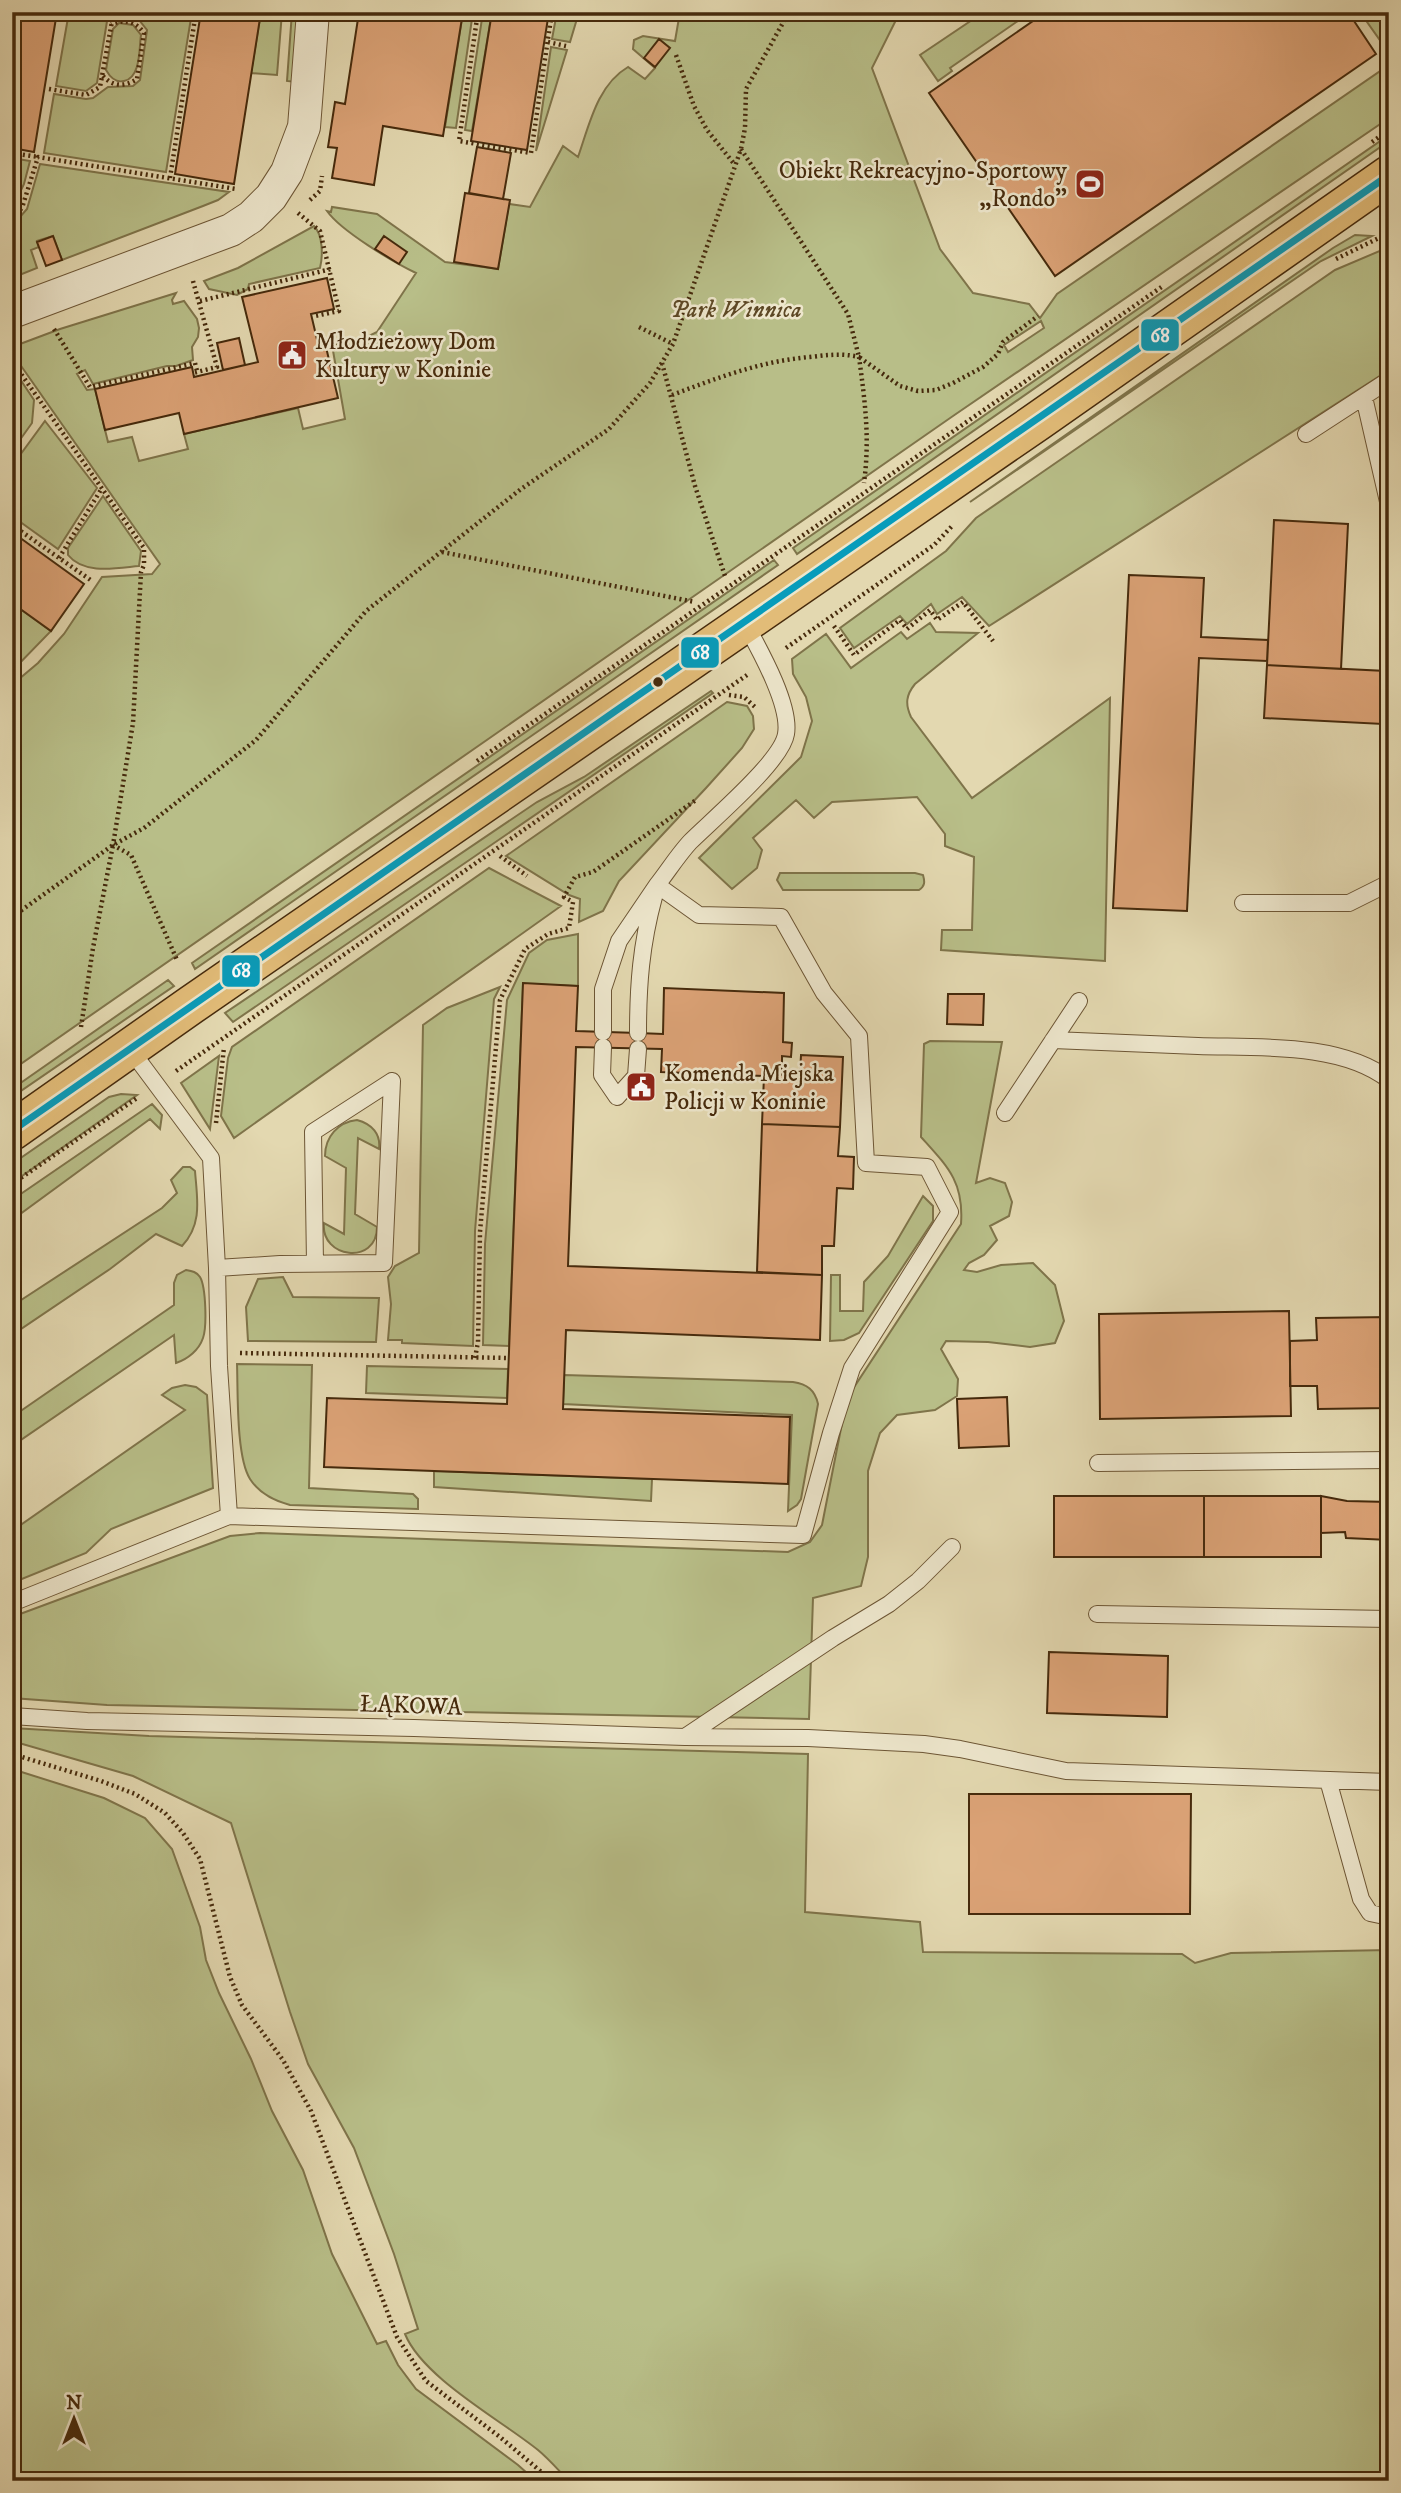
<svg xmlns="http://www.w3.org/2000/svg" width="1401" height="2493" viewBox="0 0 1401 2493" font-family="'IM FELL DW Pica',serif">
<rect width="100%" height="100%" fill="#e3d8b0"/>
<filter id="stains"><feTurbulence type="fractalNoise" baseFrequency=".00286" numOctaves="4"/><feColorMatrix values="0 0 0 0 .2 0 0 0 0 .09 0 0 0 0 .02 0 0 0 .5 -.17"/></filter>
<radialGradient id="worn" r=".72"><stop offset=".6" stop-color="#630" stop-opacity="0"/><stop offset="1" stop-color="#630" stop-opacity=".3"/></radialGradient>
<path fill="#b8be88" stroke="#7f744a" stroke-width="2" fill-rule="evenodd" d="M69 12H107L108 15 97 83 86 91 56 86Z
M117 12H192L166 172 44 153 54 94 86 99 93 98 108 87 133 86 140 80 147 30 139 20 122 17Z
M261 12H282L277 75 251 73Z
M292 12H299L295 82 287 81Z
M463 12H473L456 128 445 127Z
M483 12H492L472 131 465 130Z
M557 12H579L570 42 552 39Z
M680 12H900L872 68 940 249 973 293 1029 304 1040 318 1057 294 1389 65V118L953 416 12 1070V685L38 663 64 634 102 577 152 574 160 564 12 353V347L60 329 176 293 172 300 173 304 184 301 197 319 199 328 198 337 192 347 193 360 176 366H167L93 384 85 370 77 374 87 390 95 389 108 442 132 437 139 461 188 449 184 434 298 408 303 429 345 419 332 345 365 338 377 332 416 273C393 262 341 231 327 211L331 212 332 207 377 214 445 262 498 269 509 204 530 207 563 146 578 157C589 126 597 85 628 67L645 79 655 68 633 49 634 40 643 36 675 41ZM1041 321 1044 328 1008 352 1004 345Z
M984 12H1022L1025 16 950 68 952 71 938 81 920 55Z
M1360 12H1389V53Z
M119 23 133 25 141 35C139 48 141 78 124 81 115 83 110 77 106 70L113 29Z
M551 47 567 50 536 151Z
M1389 135V141L797 554 793 548Z
M12 158 30 161 24 184 12 209Z
M40 164 229 192 218 200 203 206 62 260 53 236 37 241 39 247 31 250 37 268 12 278V226L27 209Z
M314 226C323 235 323 256 320 268L249 284 248 289 237 295 209 289 204 281 238 268Z
M1355 235 1372 236 1321 261 970 502 1333 248Z
M1389 247V370L989 626 962 597 937 614 931 604 907 624 900 616 854 648 840 628 946 551 976 518 1335 270Z
M12 367 34 400 32 423 12 451Z
M45 421 97 488 58 549 12 516V466Z
M103 496 141 551 139 566C117 568 84 575 68 555V548Z
M774 560 778 565 195 969 192 963Z
M12 603 51 631 12 671Z
M930 623 936 632 978 633 915 684C906 695 905 704 911 717L972 798 1110 698 1105 961 941 950 942 930H972L974 857 945 846V834L917 797 832 802 814 818 796 800 753 838 762 850 757 868 732 889 699 858 801 757 812 721 806 697 793 674 792 659 826 634 851 668 901 632 907 639Z
M711 691 713 693 233 1022 225 1013 537 802 584 777Z
M727 702 747 706 753 716 754 729 742 748 706 788 619 881 603 911 579 922 580 899 569 895 506 856Z
M489 868 561 906 234 1138 221 1116 228 1058 232 1047Z
M780 873H915L923 875C925 882 925 886 919 890H783L777 880Z
M578 934V986L523 984 509 1346 483 1345 485 1244 507 1000 529 953 547 940Z
M168 980 174 986 12 1097V1089Z
M500 987 494 999 475 1231 473 1346 402 1343V1340H388L391 1304 388 1277 395 1266 419 1253 423 1025 447 1008Z
M930 1041 1002 1042 976 1183 990 1178 1005 1183 1012 1202 1009 1216 990 1226 997 1240 984 1255 969 1263 964 1270 977 1272 1001 1265 1033 1263 1055 1285 1064 1321 1055 1343 1030 1347 988 1342 946 1341 941 1349 958 1379 957 1396 935 1410 897 1415 880 1433 868 1471V1557L861 1586 813 1598 809 1719 107 1705 12 1698V1617L230 1536 260 1533 788 1552 810 1542 822 1525 847 1398 961 1224C964 1182 948 1167 921 1137L924 1044Z
M219 1056 210 1129 181 1083Z
M121 1094 137 1095 12 1183V1164L109 1097Z
M152 1104 162 1115 160 1129 150 1119 12 1220V1200Z
M357 1120C372 1124 381 1134 379 1149L358 1138 355 1214 377 1227C377 1266 320 1258 324 1223L344 1234 346 1168 325 1156C325 1137 338 1122 357 1120Z
M183 1167H190L195 1171C197 1198 203 1224 182 1246L156 1234 110 1269 12 1335V1306L162 1208 177 1193 171 1180Z
M923 1196 933 1206V1221L859 1333 844 1340 830 1341 831 1275H840V1311H863L864 1282 888 1256Z
M186 1270C192 1271 197 1272 200 1277 206 1287 207 1327 203 1338 199 1350 188 1359 176 1363L174 1335 12 1446V1417L174 1305V1283L177 1275Z
M283 1277 293 1297 379 1298 376 1342 248 1341 246 1307 258 1279Z
M237 1364 312 1365 309 1488 413 1494 418 1499V1509L290 1505C275 1501 259 1493 250 1479 236 1457 238 1391 237 1364Z
M367 1366 508 1369 507 1398 366 1393Z
M564 1375 793 1382C807 1384 815 1390 818 1404L801 1499 797 1505 788 1511 792 1415 563 1404Z
M185 1385 196 1387 207 1395 213 1488 111 1529 86 1553 12 1583V1531L185 1410 162 1395 172 1388Z
M434 1471 652 1479 651 1501 434 1487Z
M12 1728 149 1736 808 1754 805 1912 920 1922 923 1952 1182 1954 1195 1963 1231 1953 1389 1950V2481H569C559 2471 549 2459 538 2450 501 2420 423 2378 405 2334L418 2329 394 2254 354 2148 308 2064 290 2012 231 1823 133 1776 12 1741Z
M12 1769 104 1798 145 1818 172 1849 200 1927 206 1960 219 1993 251 2059 272 2111 303 2170 332 2254 377 2344 386 2341 398 2365 416 2389 518 2465 536 2481H12Z"/>
<path fill="#dba276" stroke="#462a0c" stroke-width="2" d="M12 12H57L34 152 12 148Z
M201 12H261L234 184 175 174Z
M359 12H463L443 136 383 126 374 185 332 178 337 148 328 147 335 102 345 104Z
M492 12H549L527 150 471 141Z
M1046 12H1348L1376 54 1055 276 929 93Z
M659 39 670 48 655 67 644 58Z
M477 147 511 153 503 199 469 193Z
M465 193 510 200 498 269 454 262Z
M53 236 62 260 46 266 37 242Z
M384 236 407 252 399 264 375 249Z
M327 278 334 309 311 314 319 348 326 347 338 398 184 434 179 413 105 430 95 389 192 367 194 377 258 362 242 297Z
M239 338 245 365 223 370 217 343Z
M1274 520 1348 524 1341 669 1267 665Z
M12 532 84 584 51 631 12 603Z
M1129 575 1204 578 1201 637 1268 640 1267 661 1199 658 1187 911 1113 908Z
M1267 665 1386 671 1383 724 1264 718Z
M523 983 578 986 576 1031 638 1033 663 1034 664 988 784 993 783 1042 792 1043 791 1057 782 1056V1075H800L801 1055 843 1057 840 1127 762 1124 764 1076 661 1072 662 1049 576 1047 568 1266 822 1275 820 1340 566 1330 563 1409 790 1417 788 1484 324 1467 327 1398 507 1404Z
M948 994H984L983 1025 947 1024Z
M762 1124 840 1127 838 1156 854 1157 853 1189 837 1188 834 1246H822V1275L757 1272Z
M1289 1311 1291 1416 1100 1419 1099 1314Z
M1389 1317V1408L1318 1409 1317 1386H1290V1341L1317 1340 1316 1318Z
M1007 1397 1009 1446 959 1448 957 1399Z
M1054 1496H1204V1557H1054Z
M1204 1496H1321V1557H1204Z
M1321 1496 1347 1501 1389 1502V1540L1346 1538 1345 1532 1321 1533Z
M1049 1652 1168 1656 1167 1717 1047 1713Z
M969 1794H1191L1190 1914H969Z"/>
<g fill="none" stroke-linecap="round" stroke-linejoin="round">
<g stroke="#6d5635" stroke-width="18">
<path id="lane" d="M1364 397 1389 506
M1306 434 1389 380
M1243 903H1349L1389 883
M603 1032V989L619 941 657 885
M638 1033C638 985 641 945 654 897
M1053 1040C1101 1042 1150 1044 1198 1046 1256 1048 1341 1042 1389 1080
M603 1047 602 1075 617 1097 636 1076 638 1049
M1005 1113 1079 1001
M315 1263 313 1132 392 1081
M217 1268 280 1264 384 1263 392 1081
M1098 1463 1389 1460
M229 1516 803 1535 831 1433 852 1368 950 1212 927 1167 866 1163 859 1036 824 993 781 917 699 915 657 885C668 871 678 855 690 842 712 820 782 761 786 734 791 705 759 649 745 623
M12 1603 229 1516 219 1366 217 1268 211 1158 130 1049
M1097 1614 1389 1619
M12 1716 87 1721 414 1728 685 1737 808 1738 924 1744 960 1749 1066 1771 1389 1782
M685 1737 833 1638 889 1604 918 1581 952 1547
M1328 1780 1361 1899 1370 1913 1389 1917"/>
</g>
<g stroke="#6d5635" stroke-width="34">
<path id="street" d="M12 312 231 230 251 217 271 197 287 172 304 127 313 12"/>
</g>
<g stroke="#462a0c" stroke-width="41">
<path id="primary" d="M12 1131 191 1005 1038 421 1389 175"/>
</g>
<path stroke="#462a0c" stroke-width="4.5" stroke-dasharray="2 3.5" stroke-linecap="butt" d="M478 12 459 141 531 153 552 12
M548 42 566 46
M676 55 694 106 707 130 735 165
M103 76C113 87 125 87 137 79L144 33C135 21 126 19 111 24
M49 89 86 95 100 87 113 16 111 12
M1372 142 1389 130
M741 149 848 314 859 357 900 386 918 391 936 390 953 383 983 367 998 354 1003 342 1038 316
M12 153 38 157
M170 178 196 12
M310 200 320 191 322 176
M298 213 320 231 339 311 315 316
M12 217 22 208 38 157 236 189
M1336 259 1389 233
M193 281 217 367 193 373
M200 301 331 269
M639 327 673 344
M54 329 90 387 195 363 197 371
M12 361 144 548V565L141 572 133 723 113 845 131 855 177 960
M662 363 695 486 726 579
M672 395C717 378 761 361 810 357 827 355 842 353 859 357 865 402 870 438 864 483
M12 525 92 581
M442 552 695 602
M59 558 102 488
M834 626 854 655 900 620 907 629 930 610 937 620 963 602 993 641
M786 648 934 545 953 525
M729 695 744 697 755 707
M477 761 1163 286
M500 856 527 876
M12 917 113 845 144 828 256 740 366 611 521 489 609 429 650 383 673 344 741 149 745 128 746 89 789 12
M81 1027 93 948 113 845
M176 1071 747 675
M216 1123 224 1047
M12 1184 137 1098
M240 1353 509 1358
M475 1358 478 1342 480 1232 500 1000 525 949 548 934 569 928 573 902 564 897 575 877 593 872 696 800
M12 1754 101 1781 135 1794 165 1813 183 1833 200 1859 230 1977 242 2005 283 2060 311 2111 397 2337 426 2381 500 2437 552 2481"/>
<use href="#lane" stroke="#ede6cc" stroke-width="16"/>
<use href="#street" stroke="#ede6cc" stroke-width="32"/>
<use href="#primary" stroke="#e2bc78" stroke-width="38"/>
<g stroke="#ede6cc" stroke-width="12">
<path id="bus-1" d="M12 1131C469 809 931 496 1389 175"/>
</g>
<use href="#bus-1" stroke="#079cbb" stroke-width="7"/>
</g>
<defs>
<g id="stadium-square" transform="scale(1.575)"><rect x="-9" y="-9" width="18" height="18" rx="4" fill="#8f2418" stroke="#ede6cc"/><path d="M0-5a6.5 5 0 1 0 0 10a6.5 5 0 1 0 0-10ZM-3.5-1.8h7v3.6h-7Z" fill="#fff"/></g>
<g id="civic-square" transform="scale(1.575)"><rect x="-9" y="-9" width="18" height="18" rx="4" fill="#8f2418" stroke="#ede6cc"/><path d="M-.6-6.5H3V-4.5H.6V-3L4-1V1h2V6H-6V1h2V-1L-.6-3ZM-1.2 2.5V6h2.4V2.5Z" fill="#fff"/></g>
</defs>
<g fill-rule="evenodd">
<use href="#stadium-square" x="1090" y="184"/>
<use href="#civic-square" x="292" y="355"/>
<use href="#civic-square" x="641" y="1087"/>
</g>
<circle fill="#462a0c" stroke="#ede6cc" stroke-width="2.5" cx="658" cy="682" r="6"/>
<g text-anchor="middle" stroke-width="5" stroke-linejoin="round" paint-order="stroke">
<g font-size="24" fill="#462a0c" stroke="#ede6cc" text-anchor="start">
<text x="1067" y="178" text-anchor="end">Obiekt Rekreacyjno-Sportowy<tspan x="1067" dy="28">„Rondo”</tspan></text>
<text x="315" y="349">Młodzieżowy Dom<tspan x="315" dy="28">Kultury w Koninie</tspan></text>
<text x="664" y="1081">Komenda Miejska<tspan x="664" dy="28">Policji w Koninie</tspan></text>
</g>
<g font-size="24" font-style="italic" fill="#5d4825" stroke="#ede6cc">
<text x="736" y="317">Park Winnica</text>
</g>
<g font-size="24" fill="#462a0c" stroke="#ede6cc">
<text transform="translate(411 1705) rotate(2)" y="8">ŁĄKOWA</text>
</g>
</g>
<g stroke="#ede6cc" stroke-width="2.5">
<rect x="1140" y="318" width="40" height="34" rx="7" fill="#079cbb"/>
<rect x="680" y="636" width="40" height="33" rx="7" fill="#079cbb"/>
<rect x="221" y="954" width="40" height="34" rx="7" fill="#079cbb"/>
</g>
<g font-size="19" text-anchor="middle" font-weight="bold" fill="#fff">
<text x="1160" y="342">68</text>
<text x="700" y="659">68</text>
<text x="241" y="977">68</text>
</g>
<rect width="1401" height="2493" fill="none" stroke="#e3d8b0" stroke-width="42"/>
<rect x="14" y="14" width="1373" height="2465" fill="none" stroke="#462a0c" stroke-width="3.5"/>
<rect x="21" y="21" width="1359" height="2451" fill="none" stroke="#462a0c" stroke-width="2"/>
<g transform="translate(74 2419)" stroke="#ede6cc" stroke-width="5" paint-order="stroke">
<path d="M0-5L12 26L0 18L-12 26Z" fill="#462a0c"/>
<text y="-10" font-size="19" font-weight="bold" text-anchor="middle" fill="#462a0c">N</text>
</g>
<rect width="100%" height="100%" filter="url(#stains)"/>
<rect width="100%" height="100%" fill="url(#worn)"/>
</svg>
